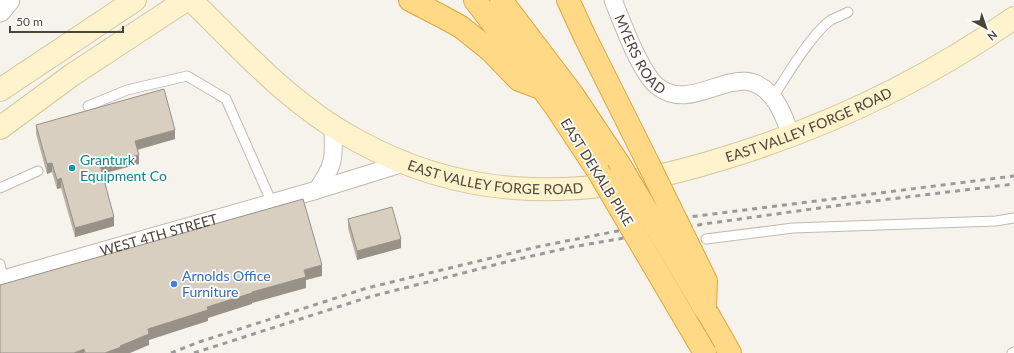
<svg xmlns="http://www.w3.org/2000/svg" width="1014" height="353" viewBox="0 0 1014 353" font-family="Lato,sans-serif">
<rect width="100%" height="100%" fill="#f6f3ec"/>
<g fill="none" stroke-linecap="round" stroke-linejoin="round">
<g stroke="#c2bbae" stroke-width="11">
<path id="service" d="M773 97C786 77 812 33 831 20 837 17 843 15 848 12
M88 106 127 90 187 76 226 99 272 203
M0 188 38 171
M706 239 793 228 996 221 1014 218
M0 264 3 279
M1012 353 1014 352"/>
</g>
<g stroke="#c2bbae" stroke-width="19">
<g id="minor">
<path id="s1" d="M613 0C622 22 640 72 657 86 697 118 741 49 776 102 783 112 787 125 791 136"/>
<path d="M317 190C335 164 334 158 333 127"/>
<path id="s2" d="M0 280 317 190 404 163"/>
</g>
</g>
<g stroke="#c2bbae" stroke-width="23">
<path id="tertiary" d="M0 11 9 0"/>
</g>
<g stroke="#d6c79b" stroke-width="24">
<g id="secondary">
<path id="s3" d="M191 0C242 50 292 106 356 140 405 167 458 184 514 188 587 194 658 179 728 157 829 126 927 79 1014 18"/>
<path d="M0 90 135 0"/>
<path d="M0 128 72 75 186 0"/>
</g>
</g>
<g stroke="#e0a43c" stroke-width="24">
<path id="trunk" d="M410 0 443 17 461 27 491 51 519 80 538 87
M475 0 553 103 598 171
M501 0 573 95 621 167
M568 0 585 37 648 163
M705 309 730 353"/>
</g>
<use href="#service" stroke="#fff" stroke-width="9"/>
<use href="#minor" stroke="#fff" stroke-width="17"/>
<use href="#tertiary" stroke="#fff" stroke-width="21"/>
<use href="#secondary" stroke="#fff3cd" stroke-width="22"/>
<use href="#trunk" stroke="#ffd985" stroke-width="22"/>
<path stroke="#9a9a9a" stroke-width="3" stroke-dasharray="5 5" stroke-linecap="butt" d="M171 353 199 342 367 288 541 246 689 217 1014 176
M194 353 369 297 514 260 572 247 704 224 841 205 1014 184"/>
<g stroke="#e0a43c" stroke-width="24" stroke-linecap="butt">
<path id="trunk-bridge" d="M648 163 706 281 705 308
M621 167 705 309
M598 171 705 353"/>
</g>
<use href="#trunk-bridge" stroke="#ffd985" stroke-width="22"/>
</g>
<path fill="#bab2a6" d="M36 125 175 139 138 150 139 164 103 174 114 226 75 237 61 188 57 189 52 172 47 174 36 134Z
M348 219 401 248 357 260 348 228Z"/>
<path fill="#979187" d="M175 130V139L135 150V141Z
M139 155V164L100 174V165Z
M52 163V172L47 174V164Z
M61 178V188L57 189V180Z
M114 217V226L75 237V228Z
M401 239V248L357 260V251Z
M322 265V276L306 280V288L252 303V304L208 318V321L149 340V345L130 353H105L120 346 148 329 207 307 252 292 304 270Z
M84 349V353H74Z"/>
<path fill="#d8cfc1" stroke="#979187" d="M164 89 175 130 135 141 139 155 100 165 114 217 75 228 61 178 57 180 52 163 47 164 36 125Z
M303 199 322 265 304 270 306 277 252 292V293L207 307 208 310 148 329 149 334 120 346 121 347 105 353H85L84 349 74 353H0V285Z
M392 207 401 239 357 251 348 219Z"/>
<circle fill="#0f9aa8" stroke="#fff" stroke-width="1.5" cx="72" cy="168" r="4"/>
<circle fill="#3f7fe0" stroke="#fff" stroke-width="1.5" cx="174" cy="284" r="4"/>
<g text-anchor="middle" stroke-width="3.5" stroke-linejoin="round" paint-order="stroke">
<g font-size="14" fill="#4b4439" stroke="#fff">
<text dy="5" stroke="none"><textPath href="#s1" startOffset="61">MYERS ROAD</textPath></text>
<text dy="5" stroke="none"><textPath href="#s3" startOffset="688">EAST VALLEY FORGE ROAD</textPath></text>
<text transform="translate(597 172) rotate(58)" y="5">EAST DEKALB PIKE</text>
<text dy="5" stroke="none"><textPath href="#s3" startOffset="364">EAST VALLEY FORGE ROAD</textPath></text>
<text dy="5" stroke="none"><textPath href="#s2" startOffset="165">WEST 4TH STREET</textPath></text>
</g>
<g font-size="14" fill="#0d838f" stroke="#fff" text-anchor="start">
<text x="80" y="165">Granturk<tspan x="80" dy="16">Equipment Co</tspan></text>
</g>
<g font-size="14" fill="#366cbe" stroke="#fff" text-anchor="start">
<text x="182" y="281">Arnolds Office<tspan x="182" dy="16">Furniture</tspan></text>
</g>
</g>
<g transform="translate(986 28) rotate(140)" stroke="#ffffff" stroke-width="3" paint-order="stroke">
<path d="M0-3L7 15L0 10L-7 15Z" fill="#4b4439"/>
<text y="-6" font-size="11" font-weight="bold" text-anchor="middle" fill="#4b4439">N</text>
</g>
<path d="M10 26v6h113v-6" fill="none" stroke="#4b4439" stroke-width="2"/>
<text x="16" y="26" font-size="12" fill="#4b4439" stroke="#ffffff" stroke-width="3" paint-order="stroke">50 m</text>
</svg>
